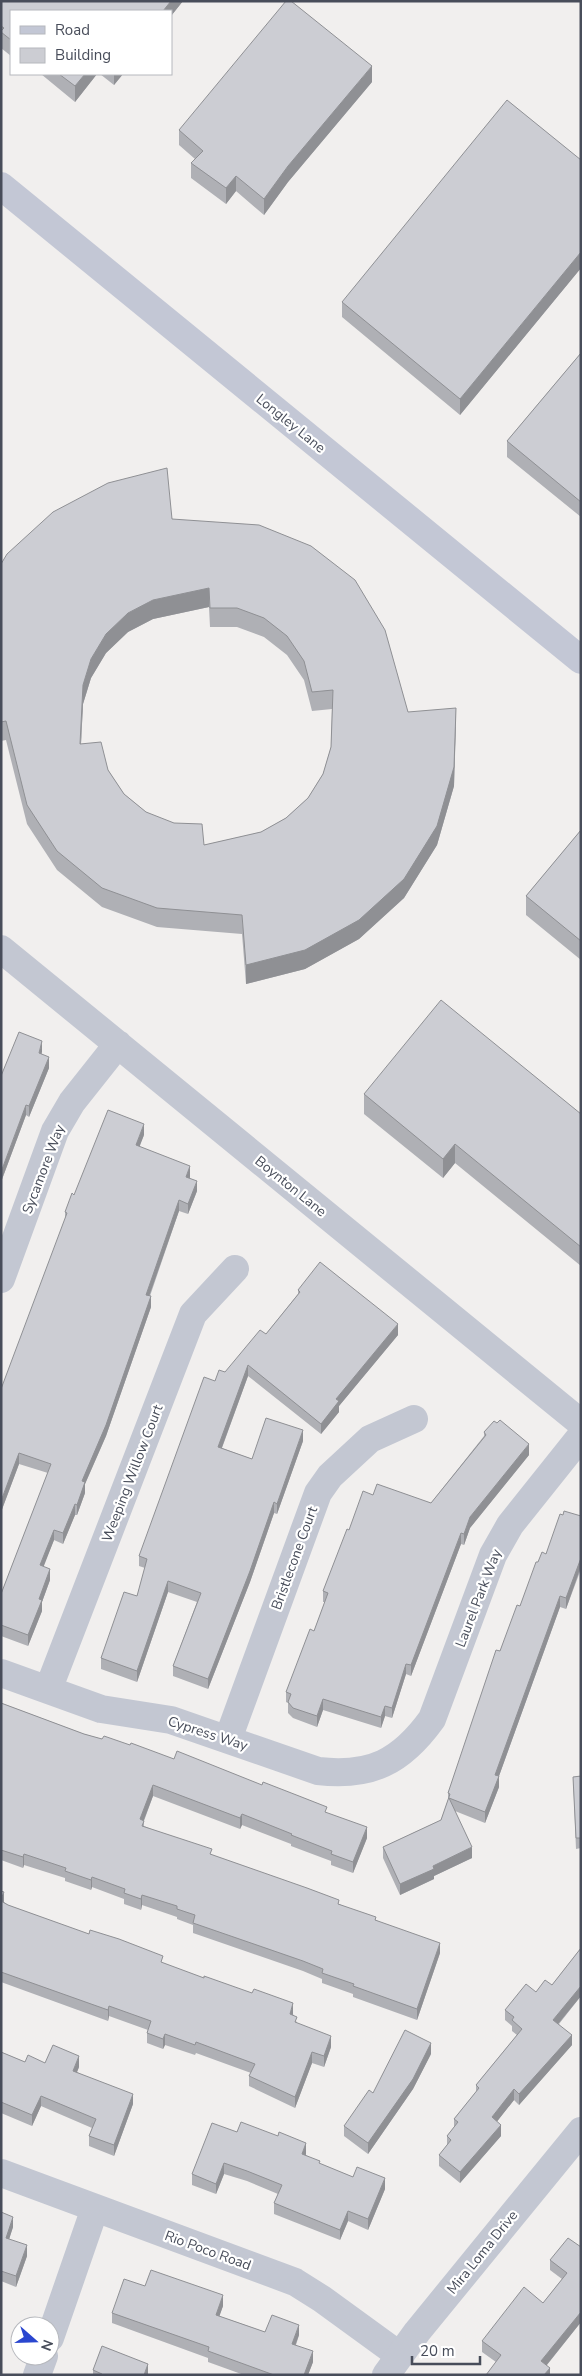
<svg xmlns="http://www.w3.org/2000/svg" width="582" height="2376" viewBox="0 0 582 2376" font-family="'Nunito Sans',sans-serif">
<rect width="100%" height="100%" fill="#f1efee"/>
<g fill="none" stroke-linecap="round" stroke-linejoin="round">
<path stroke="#c3c7d2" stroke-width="28" d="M1 949 581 1423
M1 1279 55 1131 72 1102 118 1044
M1 1673 101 1709 171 1720 318 1771C371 1777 401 1762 432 1719L493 1555 510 1525 581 1436
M48 1690 193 1314 235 1269
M228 1739 318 1493 330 1476 370 1439 414 1419
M1 2173 295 2282 322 2299 399 2355
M50 2338 95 2208
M37 2375 44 2356"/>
<path stroke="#c3c7d2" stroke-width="28" d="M386 2375 417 2332 581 2131"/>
<path stroke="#c3c7d5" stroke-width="28" d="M1 186 581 660"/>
</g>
<path fill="#afb0b5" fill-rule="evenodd" d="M1 1H183L171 16V11H11V56L1 48Z
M41 74H97L75 102Z
M100 74H123L114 85Z
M372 82 288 182 264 215 236 191 226 204 191 178V163L195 159 179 145V130Z
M581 160V268L460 415 342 317V302Z
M581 353V517L507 457V441Z
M172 519 408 712 456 727 454 786 437 845 404 898 359 939 305 969 246 984 242 934 157 927 102 907 57 870 27 824 6 740 1 741V564ZM209 607 210 627H237L264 637 287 655 304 680 312 711 332 709 331 747 323 774 308 798 286 818 261 832 204 845 146 812 124 794 108 770 81 744 83 704 91 678 106 653 128 632 153 619Z
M581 830V960L526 915V896Z
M42 1052V1054L49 1068 29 1117 26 1115 1 1182Z
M364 1094 581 1114V1266L455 1163 443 1178 364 1114Z
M144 1135 139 1146 190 1177V1178L197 1191 188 1214 179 1211 150 1296 151 1307 106 1436 85 1484V1493L77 1515H75L63 1544 54 1540 43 1566 50 1580 42 1602V1611L28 1646 1 1636V1594L48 1473 19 1464 1 1512 65 1221V1212L74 1195Z
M298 1290 398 1335 339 1406V1412L321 1434 248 1376 222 1448 252 1459 303 1441 277 1514 274 1513 250 1582 208 1689 173 1676V1666L197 1602 168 1592 137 1682 101 1669V1658L137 1596 145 1568 139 1566V1556L215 1381 225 1372 266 1334 298 1294Z
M484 1432 529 1455 470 1528 464 1545 461 1544 411 1676 406 1674 392 1718 385 1716 381 1728 323 1710 317 1727 293 1718 288 1713V1703L286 1702V1692L314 1631 325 1602H323V1591L349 1530 373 1495 431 1503 484 1436Z
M563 1515 581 1516V1569L566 1609 560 1607 499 1776V1787L485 1823 455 1811 472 1858 434 1876V1879L400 1895 383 1858V1847L441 1820 448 1800V1793L500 1651 520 1606 538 1562 546 1554Z
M1 1703 84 1734 174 1759 327 1813 367 1838 353 1873 331 1865V1861L291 1846V1844L242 1825 240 1829 153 1796 144 1821V1826L212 1855 339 1904 376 1920 440 1953 417 2020 353 1997V1994L322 1983V1979L303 1971 193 1933V1925L177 1919V1917L142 1905 141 1910 124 1904V1899L92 1887 91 1890 65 1881V1878L24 1865 23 1868 1 1860Z
M581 1776V1848L576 1849 573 1777Z
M1 1891 4 1902 8 1905 163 1963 293 2014 297 2023 331 2047 324 2067 312 2063 295 2108 249 2086V2076L251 2073 196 2053 195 2055 165 2045 163 2049 147 2043V2033L148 2030 109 2016 108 2021 1 1982Z
M581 1948V1996L559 2024 572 2045 519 2105 514 2100 497 2121 501 2136 460 2183 439 2166V2155L447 2146V2136L454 2127V2119L476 2092V2085L517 2035 512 2031V2026L505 2020V2010L536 1992 552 1985Z
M1 2052 25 2062 45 2063 79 2067 77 2072 133 2104 114 2156 89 2146V2136L92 2128 41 2106 32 2126 1 2113Z
M431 2054 413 2089 368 2154 344 2136V2126L373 2093Z
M237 2132 306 2154V2155L320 2164 353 2177 385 2189 368 2230 348 2221 340 2240 274 2214V2203L278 2194 247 2181 224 2174 216 2194 192 2185V2174Z
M1 2212 13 2227 9 2239 27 2256 16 2287 1 2281Z
M581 2247V2322L547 2365 550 2375 496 2362 482 2352V2341L543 2303 562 2279 550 2270V2260Z
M145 2286 223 2306 219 2316 265 2332 299 2335 296 2345 313 2362 308 2375H244L208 2362V2358L112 2323V2313Z
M93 2370 148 2375H93Z"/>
<path fill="#8f9094" d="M171 1H183L171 16V11H163Z
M372 66V82L288 182 264 215V199L288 166Z
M85 74H97L75 102V86Z
M114 74H123L114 85Z
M236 176V191L226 204V188Z
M581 252V268L460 415V399Z
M209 588V607L153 619 128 632 106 653 91 678 83 704 80 763 83 685 91 659 106 634 128 613 153 600Z
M456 708 454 786 437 845 404 898 359 939 305 969 246 984V965Z
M42 1041V1052L39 1063V1053Z
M49 1057V1068L29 1117V1106Z
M26 1105V1115L1 1182V1172Z
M144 1124V1135L136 1156V1145Z
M455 1144V1163L443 1178V1159Z
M190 1166V1177L186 1188V1177Z
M197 1181V1191L188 1214V1204Z
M179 1200V1211L146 1305V1295Z
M151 1296V1307L106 1436 85 1484V1493L77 1515V1505L82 1481Z
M398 1324V1335L339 1406V1412L321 1434V1424L336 1399Z
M248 1365V1376L218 1458V1447Z
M303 1430V1441L277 1514V1504Z
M529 1444V1455L470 1528 464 1545V1534L470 1517Z
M19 1453V1464L1 1512V1501Z
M274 1502V1513L250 1582 208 1689V1679Z
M75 1504V1515L63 1544V1533Z
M54 1530V1540L40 1576V1565Z
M461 1533V1544L411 1676V1665Z
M580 1558V1569L566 1609V1598Z
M50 1569V1580L42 1602V1611L28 1646V1635L39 1599Z
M168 1581V1592L137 1682V1671Z
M560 1596V1607L499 1776V1787L485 1823V1812L495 1775Z
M406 1664V1674L392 1718V1708Z
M323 1699V1710L317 1727V1716Z
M385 1706V1716L381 1728V1717Z
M153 1785V1796L140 1830V1819Z
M242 1814V1825L240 1829V1818Z
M367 1827V1838L353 1873V1862Z
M472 1847V1858L434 1876V1879L400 1895V1884L433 1866Z
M24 1854V1865L23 1868V1857Z
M92 1877V1887L91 1890V1880Z
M4 1892V1903L1 1909V1899Z
M142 1895V1905L141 1910V1899Z
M440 1943V1953L417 2020V2009Z
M581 1986V1996L553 2030V2020Z
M293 2003V2014L290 2024V2014Z
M109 2006V2016L108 2021V2010Z
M165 2034V2045L163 2049V2039Z
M572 2035V2045L519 2105V2094Z
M331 2036V2047L324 2067V2056Z
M431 2043V2054L413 2089 368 2154V2143Z
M312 2052V2063L295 2108V2097Z
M79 2056V2067L73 2082V2071Z
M514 2089V2100L492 2128V2117Z
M133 2094V2104L114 2156V2145Z
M41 2096V2106L32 2126V2115Z
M501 2125V2136L460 2183V2172Z
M306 2143V2154L302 2165V2154Z
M224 2163V2174L216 2194V2184Z
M385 2178V2189L368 2230V2219Z
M348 2211V2221L340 2240V2230Z
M13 2217V2227L6 2249V2238Z
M27 2245V2256L16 2287V2276Z
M223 2295V2306L216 2326V2315Z
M581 2312V2322L541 2372V2361Z
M299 2325V2335L292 2354V2344Z
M313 2351V2362L308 2375H304Z
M148 2364V2375H144Z
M550 2368V2375H544Z"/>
<path fill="#cccdd3" stroke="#8f9094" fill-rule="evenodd" d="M1 1H171L163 11H11V40L1 32V31L4 28 1 26Z
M286 1H291L372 66 288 166 264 199 236 176 226 188 191 163 203 151 179 130Z
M59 74H85L75 86Z
M507 100 581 160V252L460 399 342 302Z
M581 353V502L507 441Z
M167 468 172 519 259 525 311 546 355 580 385 630 408 712 456 708 454 767 437 826 404 879 359 920 305 950 246 965 242 915 157 908 102 888 57 851 27 805 6 721 1 722V564L7 554 53 512 108 483ZM209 588 210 608H237L264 618 287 636 304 661 312 692 333 690 331 747 323 774 308 798 286 818 261 832 204 845 202 824 174 823 146 812 124 794 108 770 101 742 80 744 83 685 91 659 106 634 128 613 153 600Z
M581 830V941L526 896Z
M441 1000 581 1114V1247L455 1144 443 1159 364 1094Z
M19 1032 42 1041 39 1053 49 1057 29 1106 26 1105 1 1172V1076Z
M108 1110 144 1124 136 1145 190 1166 186 1177 197 1181 188 1204 179 1200 146 1295 151 1296 106 1425 82 1481 85 1482 77 1505 75 1504 63 1533 54 1530 40 1565 50 1569 39 1599 42 1600 28 1635 1 1625V1594L51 1464 19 1453 1 1501V1389L67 1213 65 1212 72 1193 74 1195Z
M320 1262 398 1324 336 1399 339 1401 321 1424 248 1365 218 1447 252 1459 266 1418 303 1430 277 1504 274 1502 250 1571 208 1679 173 1666 201 1593 168 1581 137 1671 101 1658 124 1592 137 1596 147 1559 139 1556 204 1377 215 1381 219 1370 225 1372 260 1330 266 1334 300 1292 298 1290Z
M500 1420 529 1444 470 1517 464 1534 461 1533 411 1665 406 1664 392 1708 385 1706 381 1717 323 1699 317 1716 293 1708 288 1702 291 1694 286 1692 310 1629 314 1631 328 1593 323 1591 347 1529 349 1530 363 1491 373 1495 377 1484 431 1503 486 1435 484 1432 494 1421 497 1423Z
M564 1511 581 1516V1558L566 1598 560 1596 495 1775 499 1776 485 1812 449 1798 472 1847 433 1866 434 1869 400 1884 383 1847 441 1820 450 1794 448 1793 496 1650 500 1651 517 1605 520 1606 536 1562H538L542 1552 546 1554 560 1514 563 1515Z
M1 1703 84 1734 102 1739 104 1736 130 1745 131 1743 174 1759 177 1751 262 1785 263 1782 299 1796 327 1807 325 1812 367 1827 353 1862 331 1854 332 1851 291 1835 292 1834 242 1814 240 1818 153 1785 140 1819 144 1821 142 1826 212 1849 210 1854 307 1888 339 1900 338 1904 376 1917 375 1920 440 1943 417 2009 353 1986 354 1984 322 1973 323 1969 303 1961 193 1923 195 1915 177 1909V1906L142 1895 141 1899 124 1893 125 1889 92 1877 91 1880 65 1871 66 1868 24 1854 23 1857 1 1850Z
M581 1776V1838H576L573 1777Z
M1 1891 4 1892 1 1899Z
M1 1901 8 1905 89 1934 90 1930 119 1939 163 1956 161 1962 204 1978V1976L252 1993 254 1989 293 2003 290 2014 297 2017 295 2022 331 2036 324 2056 312 2052 295 2097 249 2076 255 2064 196 2042 195 2045 165 2034 163 2039 147 2033 151 2021 109 2006 108 2010 1 1972Z
M581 1948V1986L553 2020 572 2035 519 2094 514 2089 492 2117 501 2125 460 2172 439 2155 451 2140 447 2136 458 2122 454 2119 479 2088 476 2085 522 2029 512 2020 514 2017 505 2010 526 1984 536 1992 545 1980 552 1985Z
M405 2030 431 2043 413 2079 368 2143 344 2126 369 2090 373 2093Z
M53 2045 79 2056 73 2071 133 2094 114 2145 89 2136 96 2119 41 2096 32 2115 1 2102V2052L25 2062 28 2055 45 2063Z
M241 2122 278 2136 279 2132 306 2143 302 2154 320 2161 319 2163 353 2177 357 2167 385 2178 368 2219 348 2211 340 2230 274 2203 282 2185 247 2171 224 2163 216 2184 192 2174 212 2123 237 2132Z
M1 2212 13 2217 6 2238 27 2245 16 2276 1 2271Z
M568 2238 581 2247V2312L541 2361 550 2368 544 2375H486L501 2355 482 2341 524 2287 543 2303 567 2273 550 2260Z
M151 2270 223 2295 216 2315 265 2332 272 2315 299 2325 292 2344 313 2351 304 2375H274L208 2351 209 2347 112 2313 124 2279 145 2286Z
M102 2346 148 2364 144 2375H101L102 2374 93 2370Z"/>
<g text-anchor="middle" stroke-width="4.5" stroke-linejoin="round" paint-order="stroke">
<g font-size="14" fill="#484d5a" stroke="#fff">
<text transform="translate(291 423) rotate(39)" y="5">Longley Lane</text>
<text transform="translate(43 1169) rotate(-69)" y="5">Sycamore Way</text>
<text transform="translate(291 1186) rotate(39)" y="5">Boynton Lane</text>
<text transform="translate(132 1473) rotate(-69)" y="5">Weeping Willow Court</text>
<text transform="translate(294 1558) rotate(-70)" y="5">Bristlecone Court</text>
<text transform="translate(478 1598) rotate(-69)" y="5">Laurel Park Way</text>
<text transform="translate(208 1733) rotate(18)" y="5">Cypress Way</text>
<text transform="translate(208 2250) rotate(20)" y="5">Rio Poco Road</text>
<text transform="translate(482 2252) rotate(-51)" y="5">Mira Loma Drive</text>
</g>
</g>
<rect width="582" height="2376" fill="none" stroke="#484d5a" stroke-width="5"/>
<rect x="10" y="10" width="162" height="65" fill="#ffffff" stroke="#b6b8bd"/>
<rect x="20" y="26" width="25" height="8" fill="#c3c7d5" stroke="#b6b8bd"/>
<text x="55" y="35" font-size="15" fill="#484d5a">Road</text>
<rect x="20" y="48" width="25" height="15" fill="#cccdd3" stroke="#b6b8bd"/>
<text x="55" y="60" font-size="15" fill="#484d5a">Building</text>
<g transform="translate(35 2341) rotate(110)"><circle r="24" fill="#ffffff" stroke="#b6b8bd"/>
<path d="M0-4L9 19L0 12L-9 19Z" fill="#2a46cf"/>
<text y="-8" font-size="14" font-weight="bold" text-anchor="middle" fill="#484d5a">N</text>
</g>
<path d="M412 2356v8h68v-8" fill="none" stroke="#484d5a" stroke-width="2.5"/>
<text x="420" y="2356" font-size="15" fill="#484d5a" stroke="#ffffff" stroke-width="4" paint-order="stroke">20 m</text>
</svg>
